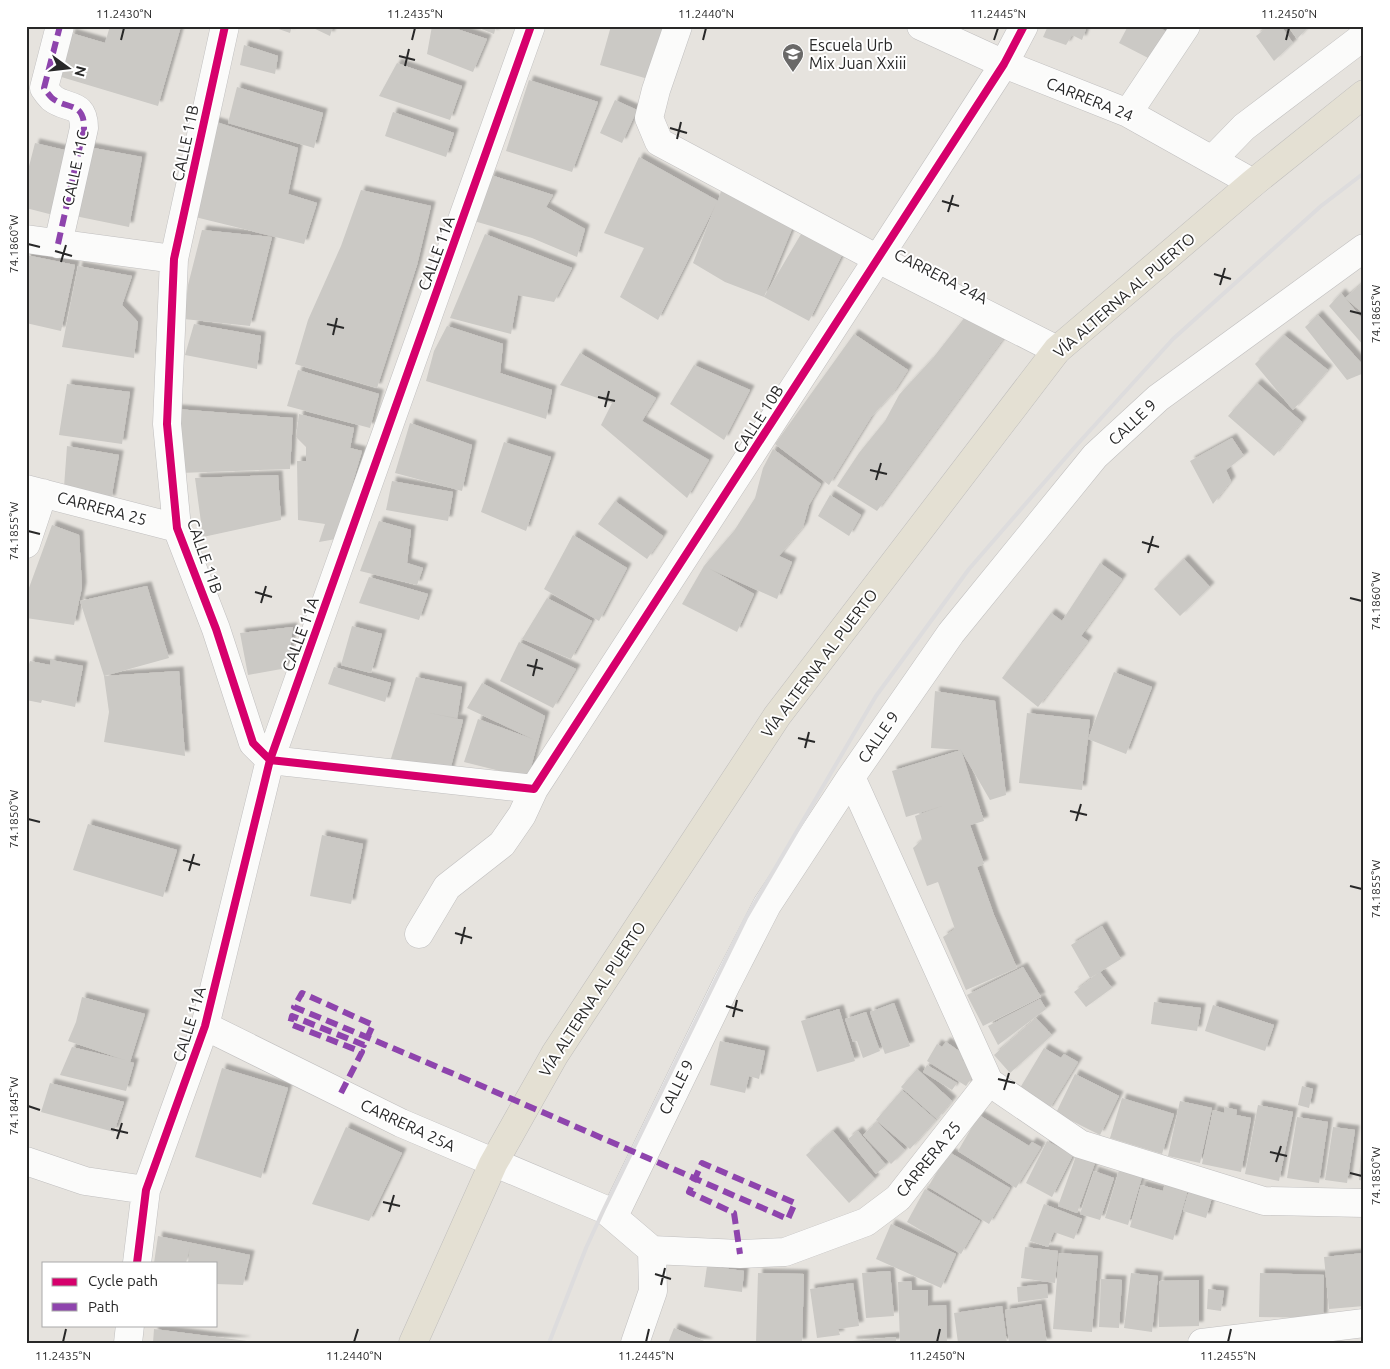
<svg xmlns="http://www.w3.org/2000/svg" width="1390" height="1369" viewBox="0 0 1390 1369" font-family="Ubuntu,sans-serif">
<defs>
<filter id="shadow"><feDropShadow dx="4.5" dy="-4.5" stdDeviation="1" flood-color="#0004"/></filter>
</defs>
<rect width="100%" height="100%" fill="#e6e3de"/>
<path fill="#cbc9c5" filter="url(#shadow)" d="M110 26H181L158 106 58 76 71 33 105 43Z
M270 26H292L290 33Z
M309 26H333L330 36Z
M432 26H448L487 39 473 72 427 54Z
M474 26H496L494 34Z
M611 26H671L655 81 600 65Z
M1048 26H1087L1082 40 1072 35 1066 45 1043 37Z
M1128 26H1156L1169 33 1154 61 1119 43Z
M1269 26H1281L1293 43 1274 61 1256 36Z
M1288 26H1309L1297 39Z
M244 45 278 56 275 74 240 65Z
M397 63 462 86 450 120 379 96Z
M529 80 598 102 572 172 506 151Z
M237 87 323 113 314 148 228 123Z
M615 100 637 110 622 143 600 133Z
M393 112 454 133 446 157 385 136Z
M213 121 298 148 288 194 317 203 304 244 191 216Z
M35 143 73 152 57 216 26 208V178Z
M83 146 142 157 129 227 70 215Z
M639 157 718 201 721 191 794 224 764 297 804 229 844 251 809 321 764 297 725 282 693 263 716 204 658 320 620 297 644 248 604 233Z
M491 175 553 195 546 207 585 229 577 257 532 238 474 221Z
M361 190 431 206 417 265 377 388 295 364 308 320 341 246Z
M202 230 272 237 250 326 184 319 188 285Z
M485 234 572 268 554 302 518 295 511 334 450 318Z
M26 255 75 265 61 331 26 323Z
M78 266 132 276 122 305 138 322 134 358 62 347Z
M1364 282V314L1345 298 1364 321V346L1329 306 1341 293 1345 298Z
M1318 315 1364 366V373L1347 380 1305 327Z
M965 317 1003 339 877 511 837 486 859 453 885 421 899 395 933 358Z
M194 324 261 336 257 369 185 355Z
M447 326 503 344 500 373 552 390 546 419 426 381 434 351Z
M854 334 908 370 893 393 871 417 829 485 775 444Z
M1284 335 1328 370 1293 410 1255 364Z
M580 353 656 398 642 421 709 460 687 498 601 425 612 403 560 385Z
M694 365 750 390 724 440 670 404Z
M298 370 379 394 370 428 287 406Z
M1257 383 1302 422 1274 456 1228 416Z
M67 384 130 392 122 444 59 435Z
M176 409 293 418 290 469 179 473Z
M299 414 354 428 350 448 362 451 336 539 319 542 325 524 298 520 297 461H306V447L296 437Z
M410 423 472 445 462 491 395 473Z
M1232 438 1244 456 1226 470 1231 481 1213 504 1190 461Z
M504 442 551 457 526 531 481 512Z
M67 446 119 455 111 500 64 487Z
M773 449 821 484 809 505 803 527 779 556 792 562 777 599 708 568 754 594 737 632 682 604 704 566 734 531 755 498 763 468Z
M278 475 281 520 203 537 195 478Z
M392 481 453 492 448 521 386 510Z
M830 495 861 515 849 536 818 516Z
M615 501 663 536 647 559 598 524Z
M379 521 411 530 407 563 423 568 417 585 360 571Z
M52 525 79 535 82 587 74 625 26 618V596Z
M573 535 627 568 599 621 544 589Z
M1184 559 1210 587 1180 616 1154 589Z
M1100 563 1122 579 1081 636 1088 641 1038 707 1002 678 1051 613 1062 621Z
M369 577 428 594 419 620 359 603Z
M147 586 169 658 104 676 179 671 185 756 104 742 109 712 104 676 80 601Z
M547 598 592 621 571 659 522 639Z
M352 626 382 634 371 673 341 665Z
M293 627 287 668 248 675 240 633Z
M519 642 576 669 553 708 500 681Z
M51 660 83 666 75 707 42 700 41 703 26 700V673L30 661 50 665Z
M334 667 391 683 385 702 328 684Z
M1114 672 1152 687 1126 754 1088 739Z
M416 677 462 687 457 718 429 713 463 720 448 778 389 765Z
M482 683 545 716 528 778 464 762 478 719 535 740 467 708Z
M935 691 995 701 1006 795 990 800 961 750 984 821 970 825 984 864 977 867 994 915 1017 968 966 990 943 937 955 929 938 882 927 886 913 848 922 840 915 816 942 806 906 817 892 771 961 750 931 748Z
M1027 713 1090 720 1082 790 1019 783Z
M88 824 177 850 163 897 73 870Z
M322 835 363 844 351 904 310 896Z
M1102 926 1121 959 1090 978 1071 945Z
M1023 967 1041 997 983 1026 967 995Z
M1100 972 1112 988 1086 1007 1074 992Z
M82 997 145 1014 130 1062 134 1063 126 1091 60 1075 72 1047 125 1060 68 1041 76 1022Z
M1040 999 1046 1009 998 1045 988 1026Z
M1154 1002 1201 1008 1197 1031 1151 1024Z
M894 1003 910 1046 885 1054 870 1012Z
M1213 1005 1274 1025 1265 1051 1205 1031Z
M839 1009 855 1061 817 1072 801 1021Z
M866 1012 880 1051 863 1058 857 1041 853 1042 845 1019Z
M1036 1018 1052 1035 1010 1073 994 1055Z
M720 1041 765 1051 759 1079 749 1076 745 1093 710 1085Z
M946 1042 965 1055 962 1060 977 1070 966 1086 927 1061 937 1044 942 1047Z
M1044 1048 1061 1058 1064 1054 1078 1062 1048 1111 1017 1093Z
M927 1065 957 1083 952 1090 923 1072Z
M222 1068 288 1088 261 1178 195 1157Z
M917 1069 952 1101 937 1119 901 1087Z
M1075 1074 1119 1096 1100 1135 1056 1113Z
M50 1083 124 1102 114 1132 41 1112Z
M1302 1086 1313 1089 1309 1108 1298 1105Z
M902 1090 936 1120 910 1149 876 1120Z
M1122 1098 1174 1114 1162 1154 1110 1138Z
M1180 1101 1212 1108 1200 1163 1168 1156Z
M1258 1105 1293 1112 1279 1181 1245 1174Z
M1225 1107 1237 1110 1236 1115 1251 1118 1241 1172 1202 1164 1213 1110 1224 1113Z
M979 1115 1029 1146 1032 1142 1041 1147 1016 1188 958 1151Z
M1297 1117 1328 1122 1319 1183 1287 1178Z
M877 1122 905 1150 891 1164 863 1135Z
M346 1127 402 1153 369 1221 312 1204Z
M1333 1127 1355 1130 1347 1183 1325 1180Z
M833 1131 875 1179 849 1203 806 1155Z
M858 1131 886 1165 876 1174 848 1139Z
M1362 1139H1364V1181L1359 1180Z
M1047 1141 1073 1155 1052 1197 1026 1183Z
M949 1152 1010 1188 989 1224 928 1187Z
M1076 1156 1095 1163 1077 1213 1058 1206Z
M1119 1170 1142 1177 1128 1225 1105 1218Z
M1094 1171 1114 1178 1100 1220 1080 1214Z
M1165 1183 1188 1190 1173 1240 1130 1227 1141 1185 1163 1191Z
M1190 1187 1213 1194 1206 1218 1183 1211Z
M925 1189 980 1221 961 1254 907 1222Z
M1044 1204 1082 1219 1074 1239 1054 1232 1048 1247 1030 1241Z
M891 1224 956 1254 941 1288 876 1259Z
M158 1236 250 1255 243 1285 216 1284V1263H188L190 1247 186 1263H154Z
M1025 1247 1058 1251 1055 1283 1021 1278Z
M1059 1253 1098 1256 1092 1332 1053 1329Z
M1364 1253V1306L1329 1309 1324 1257Z
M707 1266 744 1271 742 1292 704 1287Z
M890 1271 894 1316 866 1318 862 1273Z
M758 1273 804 1274 802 1343H756Z
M1131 1273 1158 1276 1152 1332 1124 1328Z
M1260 1273 1324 1275 1323 1318 1259 1317Z
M1101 1279 1122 1280 1119 1328 1099 1327Z
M1199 1280V1326L1159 1327V1281Z
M911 1281 912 1290H928V1306L946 1305 947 1343H900L898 1282Z
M853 1283 859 1326 838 1329 840 1335 817 1338 810 1289Z
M1047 1284 1048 1298 1018 1302 1017 1287Z
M1208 1289 1224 1291 1221 1311 1207 1309Z
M1041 1304 1047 1343H1009L1005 1310Z
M1002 1306 1007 1343H958L954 1313Z
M674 1328 709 1343H668Z
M154 1329 247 1341 153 1343Z
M896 1337V1343H852V1341Z"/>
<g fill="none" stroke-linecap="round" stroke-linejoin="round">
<g stroke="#c0bfbf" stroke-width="29">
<path id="minor" d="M225 26 174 259 167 424 177 528 216 629 253 743 270 760 534 789
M678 26 656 90 649 118 659 142 878 259 1057 350
M921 26 1004 64 1128 113 1253 183
M1128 113 1186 26
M1212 160 1244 127 1364 36
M26 239 174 259
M58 244 84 128C84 101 67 110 52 98 49 95 46 91 44 88L60 26
M26 489 177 528
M26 544 43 493
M851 777 989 1082 1080 1144 1264 1201 1364 1203
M419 934 447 887 502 844 522 815 534 789 1004 64 1024 26
M205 1026 401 1123 604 1209 652 1250 653 1291 635 1343
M26 1161 85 1181 146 1190
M614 1216 727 983 767 905 851 777 951 633 1095 456 1158 398 1364 248
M652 1250 740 1254 785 1252 866 1222 898 1198 989 1082
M137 1263 146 1190 205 1026 270 760 531 26
M128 1343 130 1325
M1202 1343 1364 1323"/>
</g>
<g stroke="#bfbdbc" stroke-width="29">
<path id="major" d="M413 1343 493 1164 555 1054 777 716 1057 350 1253 183 1364 94"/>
</g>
<use href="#minor" stroke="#fbfbfa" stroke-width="28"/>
<use href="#major" stroke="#e4e0d3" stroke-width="28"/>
<path stroke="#dddcdd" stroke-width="4" d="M549 1343 586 1248 604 1209 746 918 876 696 969 569 1074 448 1173 339 1321 206 1364 173"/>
<path stroke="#8e44ad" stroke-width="6" stroke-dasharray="12 6" stroke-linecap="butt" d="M58 244 84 128C84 101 67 110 52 98 49 95 46 91 44 88L60 26
M341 1093 362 1052 290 1024 292 1016 364 1045 373 1025 302 993 294 1007C460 1075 624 1148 788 1219L795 1203 702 1163 689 1192 734 1213 740 1254"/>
<g stroke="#fff" stroke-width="11">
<path id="cycleway" d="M225 26 174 259 167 424 177 528 216 629 253 743 270 760 534 789 1004 64 1024 26
M137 1263 146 1190 205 1026 270 760 531 26"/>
</g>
<use href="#cycleway" stroke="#d6006c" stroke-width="8"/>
</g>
<path fill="none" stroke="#282828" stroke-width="2" d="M121 40 124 28M412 40 415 28M703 40 706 28M994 40 998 28M1286 40 1289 28M399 56 415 60M405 66 409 49M670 128 687 133M677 139 681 122M942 201 959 206M948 212 953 195M28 244 40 247M55 251 72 256M61 262 66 245M1214 274 1231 279M1220 285 1225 268M1350 311 1362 314M327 324 344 328M333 335 337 318M598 397 615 401M605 407 609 391M870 470 887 474M876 480 881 463M28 531 40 534M1142 542 1159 547M1148 553 1153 536M255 592 272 597M1350 598 1362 601M261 603 266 586M527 665 543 669M533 676 537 659M798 738 815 742M805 748 809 732M1070 811 1087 815M28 819 40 822M1076 821 1081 804M183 860 200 865M189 871 194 854M1350 886 1362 889M455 933 472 938M461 944 465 927M726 1006 743 1011M733 1017 737 1000M998 1079 1015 1083M1004 1090 1009 1073M28 1106 40 1110M111 1129 128 1133M117 1139 122 1123M1270 1152 1287 1156M1276 1162 1281 1146M1350 1173 1362 1176M383 1202 400 1206M389 1212 394 1195M655 1274 671 1279M661 1285 665 1268M63 1342 66 1329M354 1342 358 1329M646 1342 649 1329M937 1342 940 1329M1228 1342 1231 1329"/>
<defs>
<g id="school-pin" transform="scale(1.125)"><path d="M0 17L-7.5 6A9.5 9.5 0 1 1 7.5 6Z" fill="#6a6968" stroke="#fff"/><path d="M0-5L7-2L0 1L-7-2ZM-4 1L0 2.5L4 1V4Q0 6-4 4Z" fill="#fff"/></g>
</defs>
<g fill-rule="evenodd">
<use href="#school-pin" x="793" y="54"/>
</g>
<g text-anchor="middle" stroke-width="4" stroke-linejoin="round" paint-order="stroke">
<g font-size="16" fill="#282828" stroke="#fff" text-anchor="start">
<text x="809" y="51">Escuela Urb<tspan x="809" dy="18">Mix Juan Xxiii</tspan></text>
</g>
<g font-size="16" fill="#282828" stroke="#fff">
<text transform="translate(1090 99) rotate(22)" y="6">CARRERA 24</text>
<text transform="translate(185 143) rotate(-78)" y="6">CALLE 11B</text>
<text transform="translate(75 168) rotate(-78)" y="6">CALLE 11C</text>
<text transform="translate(436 253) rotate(-70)" y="6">CALLE 11A</text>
<text transform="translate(941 276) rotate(27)" y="6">CARRERA 24A</text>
<text transform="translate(1124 295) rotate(-41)" y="6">VÍA ALTERNA AL PUERTO</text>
<text transform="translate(758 419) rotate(-57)" y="6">CALLE 10B</text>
<text transform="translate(1132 422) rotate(-43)" y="6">CALLE 9</text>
<text transform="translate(102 508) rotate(15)" y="6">CARRERA 25</text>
<text transform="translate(205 556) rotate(71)" y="6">CALLE 11B</text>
<text transform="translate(300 634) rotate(-70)" y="6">CALLE 11A</text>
<text transform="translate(819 663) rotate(-53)" y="6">VÍA ALTERNA AL PUERTO</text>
<text transform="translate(878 737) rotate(-55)" y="6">CALLE 9</text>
<text transform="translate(592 999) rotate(-57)" y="6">VÍA ALTERNA AL PUERTO</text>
<text transform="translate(189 1024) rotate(-73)" y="6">CALLE 11A</text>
<text transform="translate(676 1087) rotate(-64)" y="6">CALLE 9</text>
<text transform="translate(408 1125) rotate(25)" y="6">CARRERA 25A</text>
<text transform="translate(928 1159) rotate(-51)" y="6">CARRERA 25</text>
</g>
</g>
<rect width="1390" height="1369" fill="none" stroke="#ffffff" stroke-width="55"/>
<rect x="42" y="1262" width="175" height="65" fill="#ffffff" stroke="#a9a9a9"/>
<rect x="52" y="1278" width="25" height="8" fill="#d6006c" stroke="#a9a9a9"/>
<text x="88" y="1286" font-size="15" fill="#282828">Cycle path</text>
<rect x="52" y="1303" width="25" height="8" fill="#8e44ad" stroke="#a9a9a9"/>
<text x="88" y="1312" font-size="15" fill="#282828">Path</text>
<g transform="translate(68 68) rotate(105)" stroke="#ffffff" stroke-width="4" paint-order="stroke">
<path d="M0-4L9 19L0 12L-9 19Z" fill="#282828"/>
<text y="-8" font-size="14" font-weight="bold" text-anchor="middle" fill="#282828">N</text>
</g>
<rect x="28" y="28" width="1334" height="1314" fill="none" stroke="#282828" stroke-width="2"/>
<g font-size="12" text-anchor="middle" fill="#282828">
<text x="124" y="18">11.2430°N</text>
<text x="415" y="18">11.2435°N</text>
<text x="706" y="18">11.2440°N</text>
<text x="998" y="18">11.2445°N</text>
<text x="1289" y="18">11.2450°N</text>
<text transform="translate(14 244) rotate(-90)" y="4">74.1860°W</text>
<text transform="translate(1376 314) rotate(-90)" y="4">74.1865°W</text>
<text transform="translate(14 531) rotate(-90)" y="4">74.1855°W</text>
<text transform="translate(1376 601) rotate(-90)" y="4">74.1860°W</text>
<text transform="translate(14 819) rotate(-90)" y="4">74.1850°W</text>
<text transform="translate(1376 889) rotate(-90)" y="4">74.1855°W</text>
<text transform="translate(14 1106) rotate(-90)" y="4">74.1845°W</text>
<text transform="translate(1376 1176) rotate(-90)" y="4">74.1850°W</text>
<text x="63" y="1360">11.2435°N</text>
<text x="354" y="1360">11.2440°N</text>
<text x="646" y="1360">11.2445°N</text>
<text x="937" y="1360">11.2450°N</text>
<text x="1228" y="1360">11.2455°N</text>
</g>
</svg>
